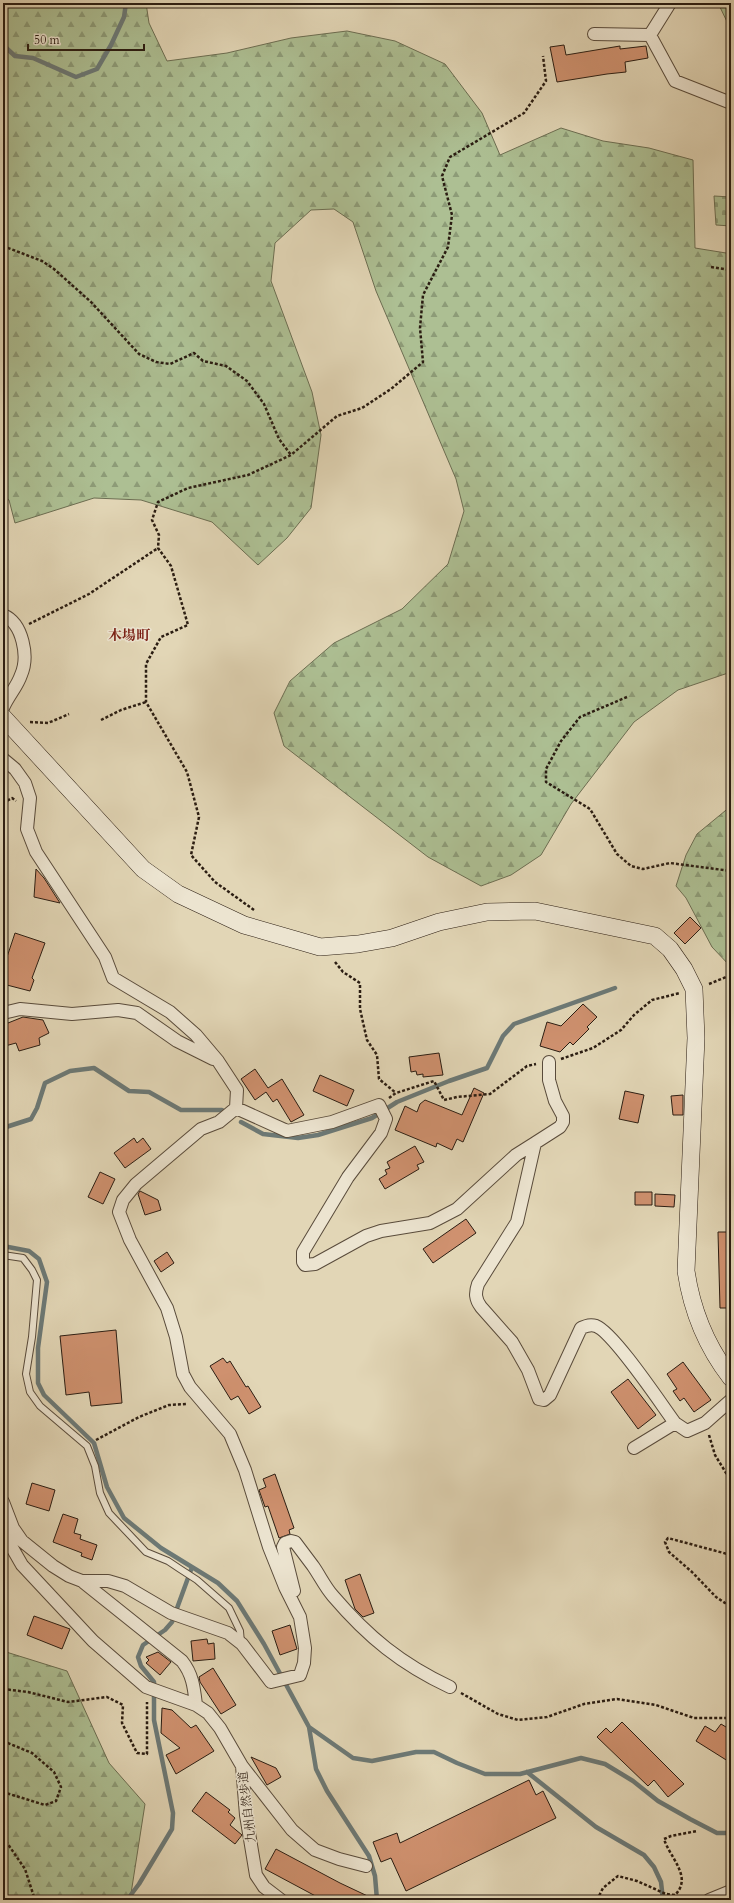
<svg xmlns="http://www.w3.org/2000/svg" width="734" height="1903" viewBox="0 0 734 1903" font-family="Cardo,'Noto Serif JP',serif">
<defs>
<pattern id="forest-firs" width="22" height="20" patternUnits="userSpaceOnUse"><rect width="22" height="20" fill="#adbf93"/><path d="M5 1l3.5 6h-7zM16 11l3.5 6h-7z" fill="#8d9b77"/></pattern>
<pattern id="cemetery-stones" width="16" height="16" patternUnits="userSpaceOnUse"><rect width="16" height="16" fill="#adbf93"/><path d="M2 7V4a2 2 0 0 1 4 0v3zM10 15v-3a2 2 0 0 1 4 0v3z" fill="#8d9b77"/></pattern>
</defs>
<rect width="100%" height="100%" fill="#e2d6b6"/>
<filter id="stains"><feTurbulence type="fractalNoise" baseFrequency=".005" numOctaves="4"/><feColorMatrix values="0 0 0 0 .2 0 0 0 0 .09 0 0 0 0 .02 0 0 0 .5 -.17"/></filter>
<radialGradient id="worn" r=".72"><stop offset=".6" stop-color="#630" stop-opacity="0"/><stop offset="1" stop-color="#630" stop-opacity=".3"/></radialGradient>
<path fill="url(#forest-firs)" stroke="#6c6e52" d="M3 3H146L149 23 167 61 227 53 291 38 347 31 395 41 445 64 482 113 500 155 561 128 603 141 649 148 693 160 695 248 726 253 731 252V672L678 690 634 722 571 804 541 855 511 875 481 886 428 857 284 746 274 713 290 681 334 643 402 609 448 564 464 511 456 479 376 291 353 222 334 209 311 210 275 243 271 281 312 392 321 435 311 508 287 538 258 565 212 522 141 500 94 498 15 523 9 500 3 497Z
M718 3H731V30Z
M731 806V967L712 947 686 898 676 886 686 855 697 834Z
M3 1651 67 1671 109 1763 145 1804 130 1900H3Z"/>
<path fill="url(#cemetery-stones)" stroke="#6c6e52" d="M714 196 731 197V226L716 225Z"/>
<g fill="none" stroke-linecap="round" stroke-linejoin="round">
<path stroke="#6c7976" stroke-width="4.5" d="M3 45 15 56 33 58 76 77 97 69 111 45 124 17 126 3
M241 1122 263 1134 298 1138 318 1135 372 1118 397 1102 449 1081 487 1068 503 1036 514 1024 615 988
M3 1128 31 1119 37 1108 45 1083 70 1071 94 1068 129 1091 149 1092 181 1110H222
M3 1246 29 1251 39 1259 47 1282 38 1348V1383L44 1395 94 1443 107 1487 124 1518 161 1548 218 1583 237 1601 264 1644 309 1727 353 1758 372 1761 416 1752H434L457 1763 485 1774H520L581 1758 605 1764 633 1781 658 1801 690 1819 717 1833H731
M309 1727 316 1769 327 1791 369 1856 375 1876 377 1900
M527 1772 596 1827 644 1855 654 1867 661 1882 663 1900
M127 1900 139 1884 172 1829 173 1813 154 1720V1682L141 1666 138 1657 143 1645 165 1630 172 1622 192 1567"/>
</g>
<path fill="#cf916f" stroke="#2b1d12" d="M564 45 566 55 620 46V49L646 46 648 58 625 62 626 72 607 74 557 82 550 47Z
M36 869 44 878 60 903 34 897Z
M690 917 701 928 685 944 674 933Z
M15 933 45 943 32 978 34 980 30 991 3 984V959L6 960Z
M583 1004 597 1017 587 1027 589 1029 573 1045 570 1042 560 1052 540 1046 547 1022 561 1026Z
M23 1017 43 1020 49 1033 39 1038 40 1045 19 1051 16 1043 5 1046 3 1040V1025Z
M439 1053 443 1075 423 1077V1074L417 1075 416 1071 411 1072 409 1057Z
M255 1069 268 1088 282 1079 304 1115 291 1122 277 1099 273 1102 266 1092 255 1100 241 1079Z
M320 1075 354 1090 347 1106 313 1091Z
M474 1088 484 1093 463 1142 457 1139 452 1150 437 1143 436 1147 395 1130 405 1106 417 1112 420 1104 425 1100 462 1115Z
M625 1091 644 1095 638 1123 619 1119Z
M683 1095V1115H673L671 1096Z
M134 1138 137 1143 143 1138 151 1149 125 1168 114 1153Z
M415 1146 424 1162 417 1165 419 1169 385 1189 379 1179 387 1174 385 1170 390 1168 387 1162Z
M100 1172 115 1179 103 1204 88 1197Z
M140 1191 158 1200 161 1210 145 1215 138 1194Z
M635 1192H652V1205H635Z
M655 1194 675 1195 674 1207 655 1206Z
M466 1219 476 1233 433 1263 423 1249Z
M718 1232H731V1308H720Z
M167 1252 174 1263 161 1272 154 1261Z
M116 1330 122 1403 91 1406 89 1392 66 1395 60 1336Z
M223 1358 227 1363 230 1361 246 1387 248 1386 261 1407 249 1414 238 1396 231 1400 210 1366Z
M683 1362 711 1400 694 1412 684 1398 680 1401 673 1391 677 1389 667 1374Z
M628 1379 656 1415 638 1429 611 1392Z
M275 1474 294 1528 289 1530 290 1534 279 1538 268 1506 265 1507 259 1490 266 1487 263 1479Z
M32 1483 55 1490 49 1511 26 1504Z
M63 1514 78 1519 74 1533 81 1535 80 1539 97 1545 92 1560 81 1556 82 1553 53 1542Z
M360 1574 374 1613 363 1617 355 1609 345 1580Z
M34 1616 70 1629 62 1649 27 1635Z
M290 1625 297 1649 280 1655 272 1631Z
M207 1639 208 1644 214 1643 215 1659 193 1661 191 1641Z
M158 1652 171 1662 160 1675 146 1663 149 1660 146 1657Z
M213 1668 236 1705 221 1714 200 1682 199 1677Z
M162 1708 172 1710 191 1728 196 1725 214 1751 176 1774 166 1755 180 1748 161 1733Z
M622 1722 684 1784 668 1797 654 1780 648 1786 597 1737 606 1728 611 1733Z
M721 1724 731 1730V1763L696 1741 705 1726 715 1732Z
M251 1757 276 1768 281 1777 267 1785Z
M529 1780 536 1795 543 1791 556 1818 406 1891 391 1858 381 1862 373 1842 397 1833 400 1843Z
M206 1792 230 1810 228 1812 235 1818 230 1825 242 1835 235 1844 192 1811Z
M276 1849 340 1883 376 1900H323L265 1869Z"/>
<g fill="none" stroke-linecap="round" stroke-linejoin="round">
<g stroke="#594b3b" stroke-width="8">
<path id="lane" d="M3 1255 23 1258 32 1270 37 1280 32 1337 26 1374 30 1392 40 1406 87 1446 95 1466 100 1493 109 1513 146 1552 168 1561 180 1569 197 1580 229 1608 240 1631 241 1643"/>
</g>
<g stroke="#594b3b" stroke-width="14">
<path id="street" d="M594 34 650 35
M650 35 675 81 731 103
M650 35 670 3
M3 615C23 623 29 657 21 675 17 687 8 696 3 708
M3 759 15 769 25 783 30 798 27 829 36 852 105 957 113 978 170 1012 196 1035 218 1061 237 1090 236 1108
M3 1013 20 1009 72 1014 118 1010 137 1013 177 1041 213 1059
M535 1143 560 1127 563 1122V1116L555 1101 549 1080V1062
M634 1448 675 1423
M3 1502 13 1528 22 1541 53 1566 69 1576 82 1581H108L125 1586 171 1613 228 1633 242 1644 271 1682 300 1675 304 1663 305 1648 300 1617 285 1587 269 1547 245 1470 230 1434 190 1387 183 1374 176 1337 167 1308 130 1240 119 1212 123 1200 136 1184 201 1129 219 1122 236 1108 287 1131 332 1122 379 1105 386 1119 381 1133 348 1177 303 1252V1262L305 1265 315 1264 366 1236 381 1231 430 1223 457 1209 516 1155 535 1143 517 1222 478 1284C475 1293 475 1299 481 1307L512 1342 528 1370 539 1399 544 1400 550 1395 581 1328C586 1326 590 1324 596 1326 614 1333 661 1404 675 1423L687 1431 705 1423 731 1400
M3 1532 22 1565 93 1641 146 1687 196 1705 208 1713 220 1728 242 1766 246 1815 256 1875 264 1887 281 1900
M82 1581 182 1661C193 1675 194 1688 196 1705
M294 1591 283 1547 285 1543 291 1541 295 1542C301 1550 307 1558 313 1566 320 1576 325 1587 333 1596 368 1637 401 1664 450 1687
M242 1766 292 1830 315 1850 339 1859 366 1866
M709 1900 731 1891"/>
</g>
<g stroke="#2b1d12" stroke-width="18">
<path id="secondary" d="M3 717 143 869 178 894 244 925 320 947 358 944 392 938 439 922 487 912 535 911 655 936 670 949 684 969 694 989 696 1038 686 1271C692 1311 706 1346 731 1378"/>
</g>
<path stroke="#2b1d12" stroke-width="2.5" stroke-dasharray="3 2" stroke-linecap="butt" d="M3 246 42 261 54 269 91 302 139 354 156 362 170 364 194 353 203 361 226 366 247 381 264 404 279 439 291 455
M711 267 731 270
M29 624 89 594 158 548
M627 697 580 717 561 741 546 769V782L590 809 617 854 631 866 643 869 670 863 731 871
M101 720 121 710 146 702
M30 722 48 723 69 714
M3 803 12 798 16 801
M254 910 215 882 191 855 199 817 187 772 146 702V664L161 637 188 625 171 566 158 548 159 535 152 520 158 502 188 488 248 475 291 455 337 416 362 408 391 389 423 362 420 328 423 295 448 247 452 215 442 176 450 157 524 113 546 81 543 56
M335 962 343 972 360 983V1009L367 1040 377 1055 379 1079 396 1093
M709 984 731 975
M561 1059 593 1048 621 1030 634 1015 652 1000 680 993
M389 1098 396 1093 434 1081 444 1100 457 1097 490 1094 527 1066 536 1064
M709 1435 715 1455 731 1481
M96 1440 139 1417 169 1405 187 1404
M731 1555 668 1538 665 1542 669 1552 692 1572 716 1597 731 1607
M3 1689 28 1692 68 1702 107 1697 123 1705 122 1723 137 1753 147 1754V1702
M461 1693 498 1714 518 1720 547 1717 584 1704 617 1699 656 1705 694 1718H731
M3 1741 32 1753 54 1772 61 1787 56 1801 45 1805 3 1792
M3 1837 25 1869 35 1900
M597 1900 603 1888 618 1876 637 1881 666 1894 675 1895C693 1877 670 1858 664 1839L671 1836 697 1831"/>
<use href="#lane" stroke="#ece4d0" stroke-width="6"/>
<use href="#street" stroke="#ece4d0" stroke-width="12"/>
<use href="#secondary" stroke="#ece4d0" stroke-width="17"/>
</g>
<g text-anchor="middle" stroke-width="3" stroke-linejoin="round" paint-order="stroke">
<g font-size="12" fill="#2b1d12" stroke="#ece4d0">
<text transform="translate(247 1807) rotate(-97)" y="4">九州自然歩道</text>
</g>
<g font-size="14" font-weight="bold" fill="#7a1f14" stroke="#ece4d0">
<text x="129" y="640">木場町</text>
</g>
</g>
<rect width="734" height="1903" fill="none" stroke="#e2d6b6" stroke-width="16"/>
<rect x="4" y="4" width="726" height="1895" fill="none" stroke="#2b1d12" stroke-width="2"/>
<rect x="8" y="8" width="718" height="1887" fill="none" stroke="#2b1d12"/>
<path d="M28 44v6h116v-6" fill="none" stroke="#2b1d12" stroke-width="2"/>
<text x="34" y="44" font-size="12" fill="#2b1d12" stroke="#ece4d0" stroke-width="3" paint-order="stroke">50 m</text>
<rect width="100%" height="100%" filter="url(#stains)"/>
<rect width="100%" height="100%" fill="url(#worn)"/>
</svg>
